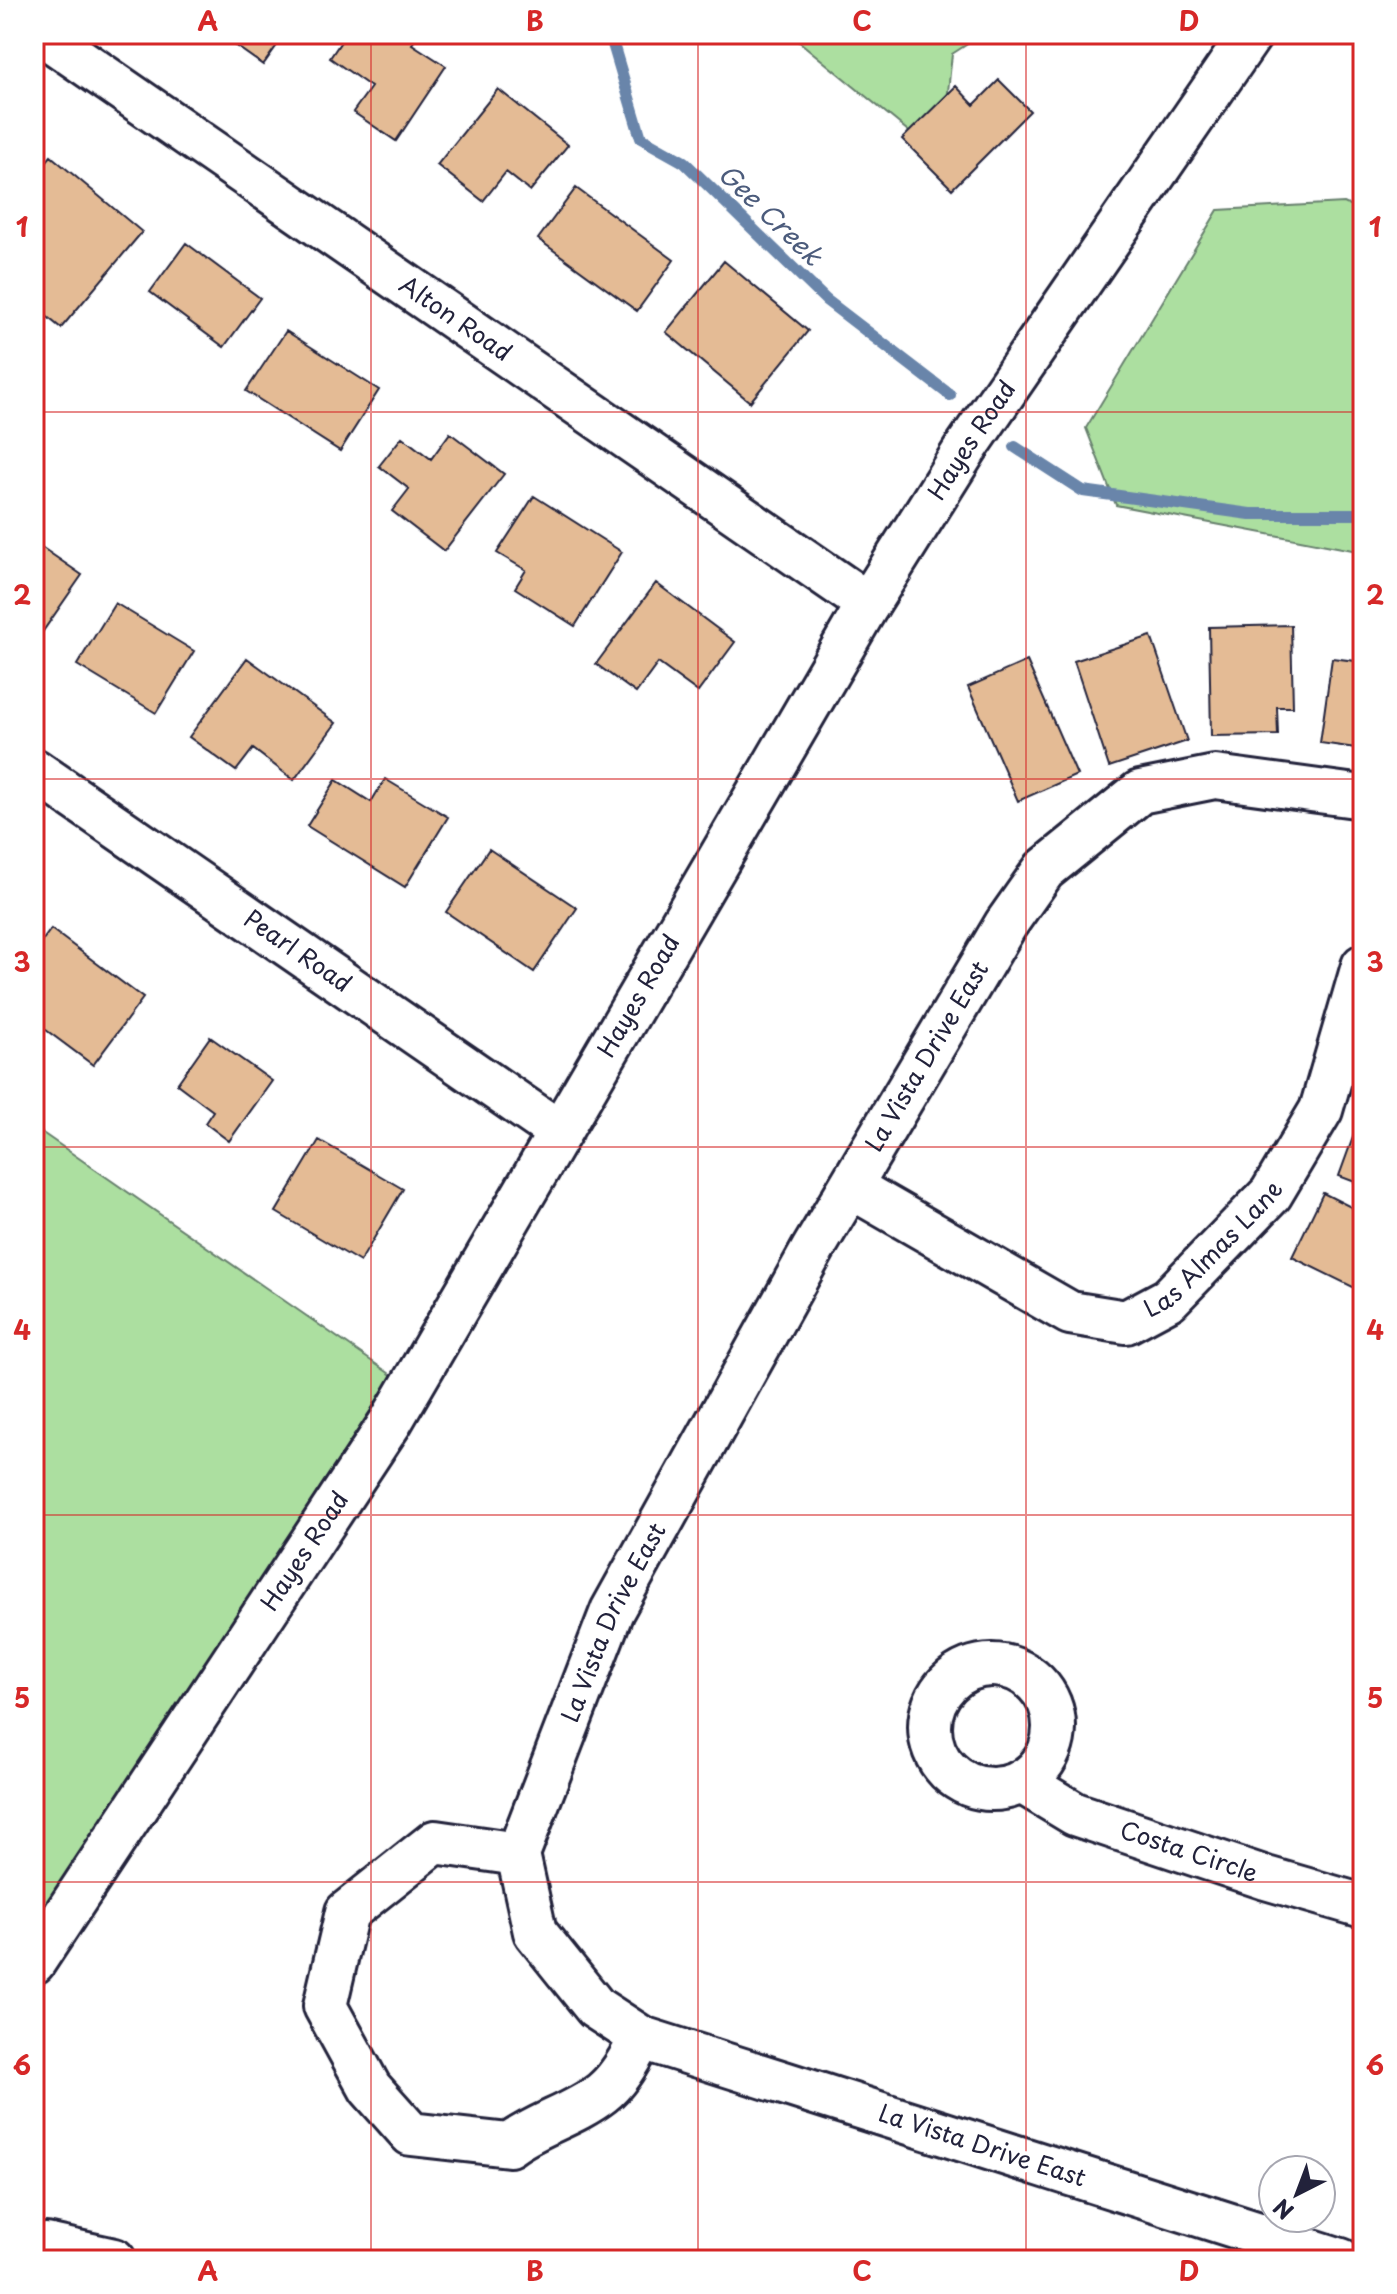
<svg xmlns="http://www.w3.org/2000/svg" width="1397" height="2294" viewBox="0 0 1397 2294" font-family="'Playpen Sans',sans-serif">
<rect width="100%" height="100%" fill="#fff"/>
<filter id="ink" filterUnits="userSpaceOnUse"><feTurbulence type="fractalNoise" baseFrequency=".0125" numOctaves="2"/><feDisplacementMap in="SourceGraphic" scale="16" xChannelSelector="R" yChannelSelector="G"/><feConvolveMatrix kernelMatrix="1 2 1 2 8 2 1 2 1" color-interpolation-filters="sRGB"/></filter>
<g filter="url(#ink)">
<path fill="#acdfa0" stroke="#67806e" stroke-width="2" d="M790 34H983L952 54 941 158Z
M1344 203 1363 212V552L1116 505 1086 428 1218 210Z
M34 1127 393 1376 34 1925Z"/>
<g fill="none" stroke-linecap="round" stroke-linejoin="round">
<path stroke="#6985aa" stroke-width="12" d="M610 34 641 138 684 162 826 300 950 395
M1015 447 1083 491 1250 514H1363"/>
</g>
<path fill="#e4bb95" stroke="#22223b" stroke-width="2" d="M219 34H285L263 65Z
M346 34H419L412 44 446 66 396 141 353 112 371 87 330 58Z
M1002 34H1021L1015 43Z
M999 80 1030 111 952 189 902 139 956 86 974 105Z
M498 89 568 145 530 191 506 172 483 201 437 165Z
M51 156 142 232 61 328 34 306V176Z
M576 188 674 260 637 311 538 239Z
M186 243 260 298 224 347 150 292Z
M724 261 808 331 750 402 666 332Z
M286 331 379 390 340 451 246 391Z
M450 433 504 474 444 551 392 511 409 489 379 466 402 437 431 459Z
M534 496 622 552 575 626 515 588 526 570 497 553Z
M34 542 82 575 41 634 34 629Z
M656 583 735 642 698 692 658 663 636 693 596 664Z
M115 603 194 651 156 713 77 665Z
M1291 625 1293 707H1277L1278 735 1211 736 1209 627Z
M1151 636 1187 741 1109 767 1074 661Z
M247 658 336 723 294 780 253 749 236 771 189 737Z
M1332 658 1363 662V749L1320 743Z
M1027 661 1077 775 1018 801 968 687Z
M385 779 448 817 405 887 307 826 336 780 371 802Z
M489 849 577 908 534 972 446 912Z
M51 929 143 998 93 1065 34 1021V952Z
M210 1037 272 1081 229 1141 205 1123 213 1111 177 1084Z
M1360 1118 1363 1119V1185L1339 1176Z
M319 1140 403 1189 360 1262 276 1212Z
M1323 1193 1363 1213V1292L1292 1257Z"/>
<g fill="none" stroke-linecap="round" stroke-linejoin="round">
<g stroke="#22223b" stroke-width="48">
<g id="minor">
<path id="s1" d="M42 34 868 604"/>
<path id="s2" d="M34 770 559 1132"/>
<path id="s3" d="M851 1187 1070 1313 1126 1322 1169 1299 1271 1194 1321 1110 1363 966"/>
<circle cx="992" cy="1727" r="62"/>
<path id="s4" d="M1022 1782 1075 1814 1266 1878 1363 1906"/>
<path d="M518 1854 435 1842 347 1912 325 2006 370 2088 411 2134 509 2145C537 2124 574 2115 602 2093 620 2079 630 2057 642 2038"/>
<path id="s5" d="M34 1962 390 1423 868 604 966 448 1251 34"/>
<path d="M34 2247 46 2245 114 2260"/>
<path id="s6" d="M1341 2260 642 2038 596 2008 535 1932 518 1854 612 1611 813 1249 1006 924 1044 870 1140 792 1215 777 1363 797"/>
</g>
</g>
<use href="#minor" stroke="#fff" stroke-width="42"/>
</g>
</g>
<path fill="none" stroke="#d62828" stroke-width="2" stroke-opacity="0.55" d="M371 34V2260M698 34V2260M1026 34V2260M34 412H1363M34 779H1363M34 1147H1363M34 1515H1363M34 1882H1363"/>
<g text-anchor="middle" stroke-width="8" stroke-linejoin="round" paint-order="stroke">
<g font-size="24" fill="#22223b" stroke="#fff">
<text dy="8" stroke="none"><textPath href="#s1" startOffset="502">Alton Road</textPath></text>
<text dy="8" stroke="none"><textPath href="#s5" startOffset="1788">Hayes Road</textPath></text>
<text dy="8" stroke="none"><textPath href="#s2" startOffset="320">Pearl Road</textPath></text>
<text dy="8" stroke="none"><textPath href="#s5" startOffset="1140">Hayes Road</textPath></text>
<text dy="8" stroke="none"><textPath href="#s6" startOffset="1864">La Vista Drive East</textPath></text>
<text dy="8" stroke="none"><textPath href="#s3" startOffset="424">Las Almas Lane</textPath></text>
<text dy="8" stroke="none"><textPath href="#s5" startOffset="492">Hayes Road</textPath></text>
<text dy="8" stroke="none"><textPath href="#s6" startOffset="1216">La Vista Drive East</textPath></text>
<text dy="8" stroke="none"><textPath href="#s4" startOffset="182">Costa Circle</textPath></text>
<text transform="translate(982 2146) rotate(18)" y="8">La Vista Drive East</text>
</g>
<g font-size="26" font-style="italic" fill="#4c5c7c" stroke="#fff">
<text transform="translate(770 215) rotate(44)" y="9">Gee Creek</text>
</g>
</g>
<rect width="1397" height="2294" fill="none" stroke="#fff" stroke-width="88"/>
<g transform="translate(1297 2194) rotate(222)"><circle r="38" fill="#ffffff" stroke="#a7a7b1" stroke-width="2"/>
<path d="M0-6L14 30L0 20L-14 30Z" fill="#22223b"/>
<text y="-12" font-size="22" font-weight="bold" text-anchor="middle" fill="#22223b">N</text>
</g>
<rect x="44" y="44" width="1309" height="2206" fill="none" stroke="#d62828" stroke-width="3"/>
<g font-size="26" text-anchor="middle" font-weight="bold" fill="#d62828">
<text x="208" y="31">A</text>
<text x="535" y="31">B</text>
<text x="862" y="31">C</text>
<text x="1189" y="31">D</text>
<text x="22" y="237">1</text>
<text x="1375" y="237">1</text>
<text x="22" y="605">2</text>
<text x="1375" y="605">2</text>
<text x="22" y="972">3</text>
<text x="1375" y="972">3</text>
<text x="22" y="1340">4</text>
<text x="1375" y="1340">4</text>
<text x="22" y="1708">5</text>
<text x="1375" y="1708">5</text>
<text x="22" y="2075">6</text>
<text x="1375" y="2075">6</text>
<text x="208" y="2281">A</text>
<text x="535" y="2281">B</text>
<text x="862" y="2281">C</text>
<text x="1189" y="2281">D</text>
</g>
</svg>
